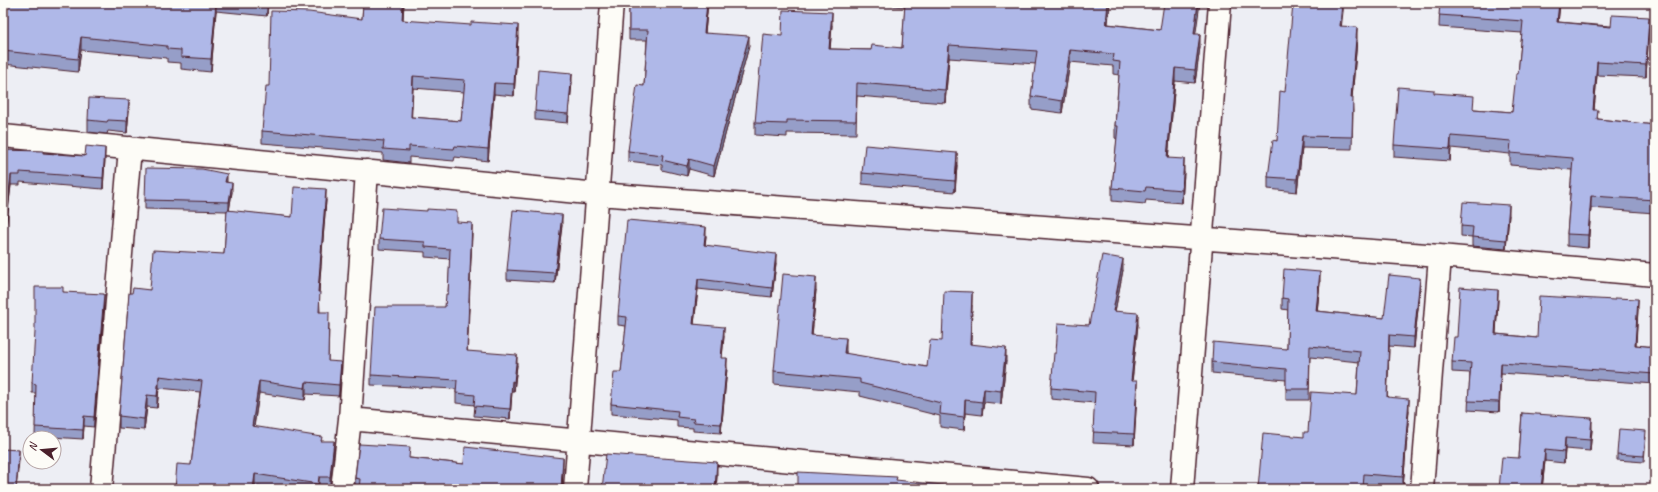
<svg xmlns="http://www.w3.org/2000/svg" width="1658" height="492" viewBox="0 0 1658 492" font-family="Caveat,sans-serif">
<rect width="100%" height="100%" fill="#edeef4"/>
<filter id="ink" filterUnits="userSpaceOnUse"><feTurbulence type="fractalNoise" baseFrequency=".025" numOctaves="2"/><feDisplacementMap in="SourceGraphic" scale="8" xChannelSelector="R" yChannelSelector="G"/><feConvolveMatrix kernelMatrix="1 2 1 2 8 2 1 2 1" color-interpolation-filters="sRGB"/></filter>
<g filter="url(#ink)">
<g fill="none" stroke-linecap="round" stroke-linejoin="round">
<g stroke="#4a1f2b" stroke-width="25">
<path id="minor" d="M3 136 598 194 1440 256 1655 275
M350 419 1088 489
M101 489 130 148
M342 489 350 419 367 171
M575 489 612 3
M1182 489 1220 3
M1422 489 1440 256"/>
</g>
<use href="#minor" stroke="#fdfcf7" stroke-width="22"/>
</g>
<path fill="#969ec8" stroke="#4a1f2b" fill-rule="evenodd" d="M3 3H268L267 16 216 11 211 72 181 69V63L167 62V58L81 50 78 72 3 64Z
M363 3H404L403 20 518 37 514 96 494 94 488 161 455 157 454 161 409 157V163L383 160V153L262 143V131L362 19ZM413 88 464 92 461 121 411 117Z
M629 3H708L705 33 749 46 714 176 689 169 687 176 662 170V165L628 161V151L644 86 647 40H629Z
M880 3H1110L1108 24 1195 34 1200 47 1195 83 1175 81 1168 158 1184 172 1182 203 1146 200 1145 204 1112 201V188L1117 139 1115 138V126L1119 75 1113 74V66L1070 62 1062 113 1031 109V96L1036 64 949 58 945 103 857 96 856 134 787 133V137L755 135V123L782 36 832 25 830 49 871 50 902 48 905 7 880 5Z
M1440 3H1560L1558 22 1649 29 1646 77 1597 75 1594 110 1598 119 1655 125V239L1653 238 1654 213 1591 208 1588 248 1567 246V234L1572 170 1510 165V154L1451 148 1450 161 1394 157V145L1434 93 1474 109 1512 112 1518 74 1522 33 1439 27Z
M1341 26 1357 40 1352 98 1353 111 1352 149 1302 148 1297 192 1268 189V177L1277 141 1285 92Z
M572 82 568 123 535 120V111Z
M129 111 127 133 108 131 107 134 88 132V120Z
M3 150 43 153 105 159 103 189 20 182V185H11L3 253Z
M957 165 955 192 862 184V173Z
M227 182 232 192 229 211 292 217 326 200 319 292 320 312 329 324 328 361 341 374 339 396 306 394 305 400 259 393 254 427 322 441 334 453 330 489H277L255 486V489H175L191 465 200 392 159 388 157 408 147 407 144 430 119 428V416L132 293 150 290 224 254 227 211 145 209V200Z
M1509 215 1506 249 1472 246V237L1461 236V226Z
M457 222 472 232 467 351 517 365 514 391H512L510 419 474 416 475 405 456 403V389L371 385V375L445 307 448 294 450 259 425 257V252L379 249V239Z
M562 225 555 283 507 280V270Z
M706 236 705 245 776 263 772 297 698 289 694 324 724 336 722 358 727 368 721 433 693 431V428L677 427V420L611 414V404L621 372 626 326 618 325V316Z
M1123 270 1115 311 1138 324 1132 381 1137 392 1134 445 1093 443 1095 403 1051 399V388L1056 353 1089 325Z
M1320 283 1317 311 1384 318 1420 289 1414 348 1389 346 1387 397 1409 410 1403 488 1364 485V489H1258L1304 437 1308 432 1357 395 1359 362 1310 357 1309 400H1286V380L1212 373V362L1287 349 1288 310 1282 309V298Z
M816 290 812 335 846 351V354L927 367 942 341 972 305 971 344 1006 361 1001 404 984 402 982 415 965 413 964 430 940 427V416L860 396V392L774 384V371Z
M63 292 104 303 94 427 84 426 83 439 35 436 36 393H32V383Z
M1498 300 1496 334 1537 338 1638 309 1636 345 1655 347V384L1501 373 1499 412 1468 410 1470 373 1452 372V362Z
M1522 413 1592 430 1590 451 1565 449 1564 463 1545 461 1542 489H1499L1519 458Z
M1646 437 1644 462 1617 460V454Z
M410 458 464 464 563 468 562 489H355V478Z
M717 476 716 489H602Z"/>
<path fill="#7a81a2" stroke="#4a1f2b" d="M216 3V11L211 72V59Z
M267 3H268L267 16Z
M403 3H404L402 32V20Z
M707 3H708L704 42V33Z
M1108 3H1110L1106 37V24Z
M1198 3H1200L1194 46V34Z
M1342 3H1344L1340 38V26Z
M1559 3H1560L1557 35V22Z
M832 12V25L829 62V49Z
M1649 17V29L1646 77V65Z
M518 25V37L514 96V84Z
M1357 27V40L1351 110V98Z
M1200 34V47L1195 83V70Z
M749 36V46L714 176V166Z
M81 37V50L78 72V59Z
M949 45V58L945 103V90Z
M1070 50V62L1062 113V101Z
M1597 62V75L1593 122V110Z
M1175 68V81L1167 171V158Z
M572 73V82L568 123V114Z
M413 76V88L411 129V117Z
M494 83V94L488 161V149Z
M129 100V111L127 133V121Z
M1302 136V148L1297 192V179Z
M1451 136V148L1450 161V149Z
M105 148V159L103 189V178Z
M957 153V165L955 192V181Z
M689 159V169L687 176V166Z
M1184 159V172L1182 203V190Z
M227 174V182H225Z
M11 175V185L3 253V243Z
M232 183V192L229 211V202Z
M326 189V200L318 304V292Z
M1591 196V208L1588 248V235Z
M1509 205V215L1506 249V240Z
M562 215V225L555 283V273Z
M472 223V232L467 361V351Z
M706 227V236L704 254V245Z
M776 254V263L772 297V288Z
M1123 259V270L1113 322V311Z
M1320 272V283L1316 322V311Z
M816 277V290L811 348V335Z
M1420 278V289L1414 348V337Z
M698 279V289L693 333V324Z
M1498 290V300L1495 344V334Z
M972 292V305L970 357V344Z
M104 294V303L94 427V417Z
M1638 299V309L1635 355V345Z
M1138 313V324L1131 392V381Z
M724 327V336L721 367V358Z
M1389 335V346L1387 408V397Z
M846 338V351L844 366V353Z
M1006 348V361L1001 404V391Z
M517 355V365L514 391V382Z
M727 358V368L721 433V424Z
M341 362V374L339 396V385Z
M1501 363V373L1499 412V402Z
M159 376V388L157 408V396Z
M259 381V393L252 438V426Z
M512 381V391L510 419V409Z
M1137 381V392L1134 445V434Z
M306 382V394L305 400V388Z
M984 389V402L982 415V402Z
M147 395V407L144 430V419Z
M1409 399V410L1403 488V477Z
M965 400V413L964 430V417Z
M84 416V426L83 439V430Z
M1592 418V430L1590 451V440Z
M1565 438V449L1564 463V452Z
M334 441V453L330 489V477Z
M19 450V461L16 489Z
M1545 450V461L1542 489H1541Z
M563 458V468L562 489H561Z
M717 462V476L716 489H715Z
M255 474V489H253Z
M319 477V489H318V484Z"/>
<path fill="#afb8e8" stroke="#4a1f2b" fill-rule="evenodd" d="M3 3H216L211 59 181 57V50L167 49V46L81 37 78 59 3 51Z
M363 3H403L402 20 471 25V22L518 25 514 84 494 83 488 149 455 146 454 149 409 146V151L383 149 384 141 262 131 266 86H269L271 11 309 12 362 19ZM413 76 465 80 461 121 411 117Z
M629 3H707L704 33 749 36 714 166 689 159 687 166 662 160 663 155 628 151 637 85 644 86 648 30H629Z
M905 3H1108L1106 24 1160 30 1164 3H1198L1194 34H1200L1195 70 1175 68 1167 158 1184 159 1182 190 1146 187 1145 191 1112 188 1118 126H1115L1120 62 1113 61 1114 54 1070 50 1062 101 1031 96 1037 51 949 45 945 90 857 83 856 121 787 120V124L755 123 763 34 782 36 783 10 832 12 829 49 871 50 872 45 902 48Z
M1293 3H1342L1340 26 1357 27 1351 98H1353L1352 137 1302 136 1297 179 1268 177 1273 140 1277 141 1280 91 1285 92Z
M1440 3H1559L1557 22 1611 27 1612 15 1649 17 1646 65 1597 62 1593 110H1598L1597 119 1655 125V200L1591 196 1588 235 1567 234 1573 158 1510 153 1511 141 1451 136 1450 149 1394 145 1398 87 1434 90V93L1474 96 1473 109 1512 112 1516 74H1518L1523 21 1439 15Z
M538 70 572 73 568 114 535 111Z
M89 98 129 100 127 121 108 120 107 122 88 120Z
M865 145 957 153 955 181 862 173Z
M86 146 105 148 103 178 20 172V175H11L3 243V150L43 151V153L85 156Z
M146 168 202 169 227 174 225 182 232 183 229 202 145 200Z
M294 187 326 189 318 292H320L319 312H329L328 361 341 362 339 385 306 382 305 388 259 381 252 426 322 437 321 441H334L330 477H319L318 484 255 474 253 489H175L177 464 191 465 202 381 159 376 157 396 147 395 144 419 119 416 129 293H132L133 288 150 290 153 250 224 254 227 210 292 217Z
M1655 201V226H1653Z
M1463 202 1509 205 1506 240 1472 237 1473 227 1461 226Z
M382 208 427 211V209L457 211V222L472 223 467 351 517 355 514 382 512 381 510 409 474 406 475 395 456 393 457 380 371 375 375 307H445L446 294H448L450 249 425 247V242L379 239Z
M513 210 562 215 555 273 507 270Z
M627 220 706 227 704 245 776 254 772 288 698 279 693 324 724 327 721 358H727L721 424 693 422 694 419 677 417 678 411 611 404 614 372H621L627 317 618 316Z
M1102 255 1123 259 1113 311 1138 313 1131 381H1137L1134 434 1093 432 1095 392 1051 388 1054 353H1056L1058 323 1089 325Z
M1284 269 1320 272 1316 311 1384 318 1389 275 1420 278 1414 337 1389 335 1387 397 1409 399 1403 477 1364 474 1363 489H1258L1263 433 1304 437V432H1308L1311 392 1357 395 1360 351 1310 346 1309 389H1286V369L1212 362 1213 342 1287 349 1288 299 1282 298Z
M783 274 816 277 811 335 846 338 844 353 927 367 930 340 942 341 944 291 972 292 970 344 1006 348 1001 391 984 389 982 402 965 400 964 417 940 414 941 403 860 383V379L774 371Z
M35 287H63V292L104 294 94 417 84 416 83 430 35 427 36 384 32 383 35 332Z
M1460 287 1498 290 1495 334 1537 338 1539 296 1615 300V298L1638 299 1635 345 1655 347V374L1501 363 1499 402 1468 401 1471 363 1452 362 1454 337H1457Z
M1522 413 1592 418 1590 440 1565 438 1564 452 1545 450 1541 489H1499L1502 457 1519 458Z
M1619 429 1646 431 1644 456 1617 454Z
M359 444 410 447 409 458 464 464 465 447 563 458 561 489H359L360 479 355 478Z
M3 449 19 450 16 489H3Z
M606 454 717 462 715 488 695 487V489H602Z
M798 472 897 477 896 480 952 486 951 489H798Z"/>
</g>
<rect width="1658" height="492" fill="none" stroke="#fdfcf7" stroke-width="16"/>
<rect x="8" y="8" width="1642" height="476" fill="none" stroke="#4a1f2b" stroke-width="1.5" filter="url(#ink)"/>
<g transform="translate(42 450) rotate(286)"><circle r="19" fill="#fdfcf7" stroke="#b5a4a5"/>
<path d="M0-3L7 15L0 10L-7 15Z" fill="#4a1f2b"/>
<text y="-6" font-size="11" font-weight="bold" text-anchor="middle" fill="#4a1f2b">N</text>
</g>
</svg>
